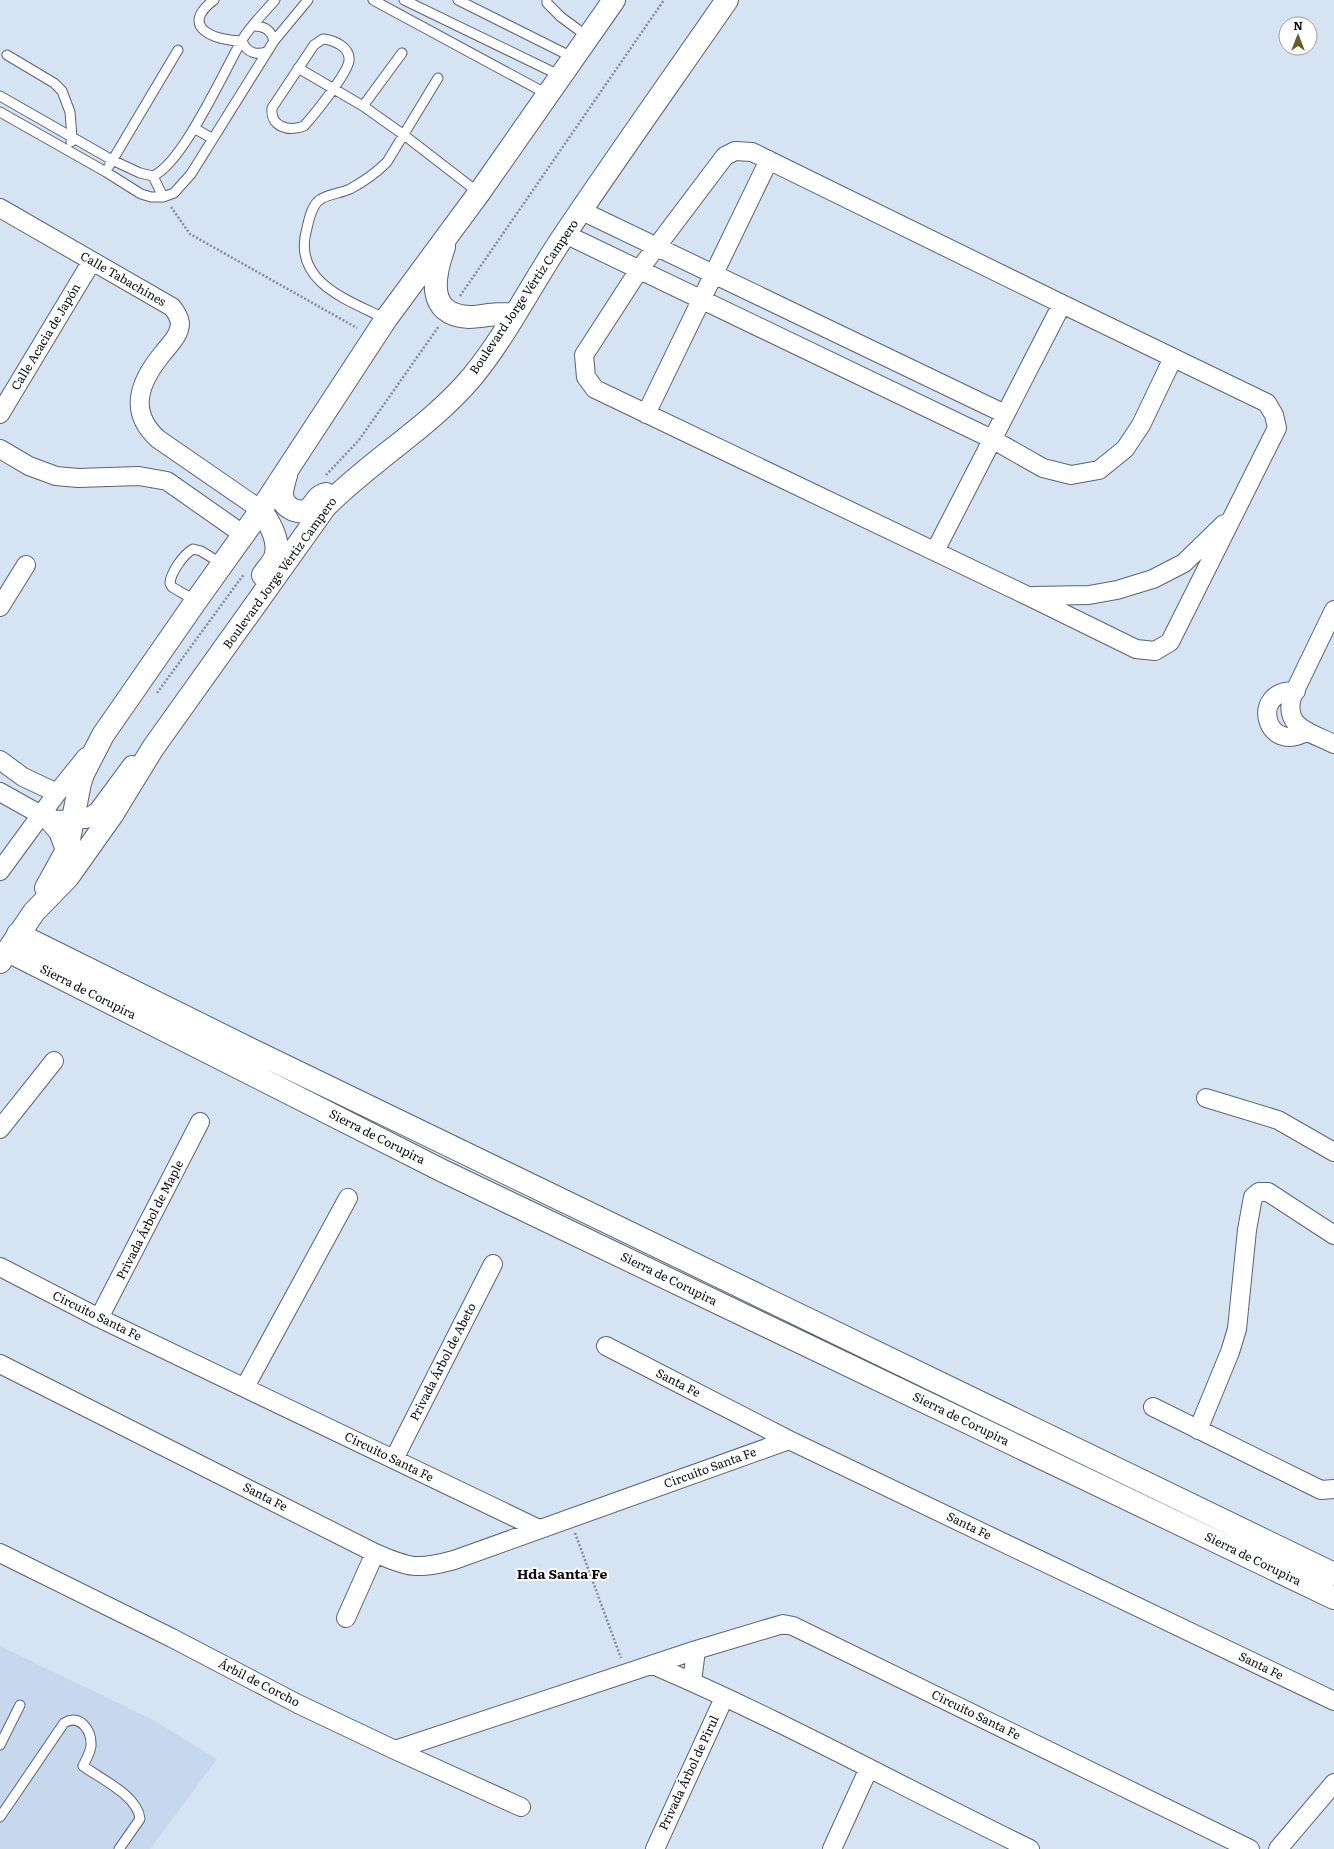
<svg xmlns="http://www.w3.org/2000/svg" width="1334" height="1849" viewBox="0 0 1334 1849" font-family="Literata,serif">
<rect width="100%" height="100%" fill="#d6e3f3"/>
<path fill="#c6d7ee" d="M0 1646 153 1720 217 1759 150 1849H0Z"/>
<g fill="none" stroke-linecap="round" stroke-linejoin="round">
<g stroke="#596472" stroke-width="11">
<path id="service" d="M214 0C178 27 215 41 242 41 247 53 257 56 268 51
M373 0 547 94
M404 0 561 76
M458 0 574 58
M547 0V3L561 17 588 37
M253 26C265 26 271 30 274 41
M323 39C334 40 350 47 349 60 349 72 313 116 304 126 289 132 270 127 272 108L314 45Z
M7 55 54 83 62 91 70 112 72 137 71 142
M298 68 363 106 404 135 479 193
M0 96 112 160 140 173 153 176C183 163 224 71 242 40 251 25 264 13 275 0
M363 106 402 53
M0 112 106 172 141 194 151 197H163L174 193 191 174 274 41 308 0
M194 128 213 139
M109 166 178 50
M153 176 163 197
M386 319C348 300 291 282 307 228 309 219 312 204 321 199 329 194 341 193 350 189 363 182 376 173 387 162L438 78
M196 601 172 587 170 583C171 572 183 555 193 549L201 551 222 564
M0 1745 20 1705
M0 1817 64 1723C80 1713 92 1731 91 1746 90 1753 86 1760 83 1766 101 1779 138 1796 140 1819L119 1849"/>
</g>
<g stroke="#596472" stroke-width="20">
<path id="minor" d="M735 151 752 152 1062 304 1267 403 1274 415 1277 428 1170 642 1155 651 1136 649 1030 597 595 389 586 377 584 355 639 270 725 156Z
M0 208 172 307C176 312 179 317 180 323 180 335 170 344 163 353 140 381 127 411 158 439L261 510
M582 211 1005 414
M565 234 992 439 1043 468 1071 475 1099 470 1125 449 1141 425 1173 358
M0 414 92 261
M646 414 769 160
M0 449 29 466 56 476 78 478 139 476 167 481 244 535
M935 551 1062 304
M1032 596 1089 595 1117 590 1153 579 1184 563 1224 524
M0 607 26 565
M1334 610 1292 697C1283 728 1312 733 1334 744
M1296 691C1248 689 1266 757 1307 731
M0 760 23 777 57 793
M0 792 50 820 86 819 98 811 132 765
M0 871 57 793 86 757
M1206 1098 1278 1120 1334 1152
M0 1129 54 1061
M0 1267 99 1318 539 1529
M99 1318 200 1122
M606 1346 789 1440 1334 1701
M0 1364 375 1553C409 1568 418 1570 454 1560L789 1440
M245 1387 348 1198
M1153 1407 1321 1490 1334 1489
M1198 1430 1230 1352 1237 1329 1247 1230 1253 1197 1259 1192H1268L1334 1235
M394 1459 493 1264
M0 1553 172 1638 298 1704 395 1750 521 1807
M346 1618 375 1553
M653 1665C782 1720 904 1788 1030 1849
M692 1682 696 1650
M395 1750 696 1650 783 1624 793 1626 1250 1849
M655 1849 724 1698
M832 1849 869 1768
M1278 1849 1334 1783"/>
</g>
<g stroke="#596472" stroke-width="24">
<path id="tertiary" d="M18 934 250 1049 1334 1574
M8 951 443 1171 1334 1598"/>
</g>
<g stroke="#596472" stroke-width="24">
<path id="secondary" d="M444 247C434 275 425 315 469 317 476 317 482 316 488 315 497 314 506 314 515 314
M286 475C283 487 277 500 290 508 294 511 301 512 305 511 315 508 315 496 326 494
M261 510C270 524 282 543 274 560 271 565 266 570 263 575
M50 820 60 831 67 850
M46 888 67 850 80 783 83 774 103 735 196 601 261 510 386 319 479 193 614 0
M0 962 34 912 68 877 112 815 153 748 325 507C371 460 430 427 472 377 508 333 533 281 565 234 618 155 673 78 727 0"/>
</g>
<path stroke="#848d99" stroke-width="2.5" stroke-dasharray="2 2" stroke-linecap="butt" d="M171 207 190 234 357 328
M460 296 664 0
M326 475 359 440 439 326
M157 693 244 574
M575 1533 621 1658"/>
<use href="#service" stroke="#fff" stroke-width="9"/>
<use href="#minor" stroke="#fff" stroke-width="18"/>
<use href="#tertiary" stroke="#fff" stroke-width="22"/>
<use href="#secondary" stroke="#fff" stroke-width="22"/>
</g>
<g text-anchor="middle" stroke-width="4" stroke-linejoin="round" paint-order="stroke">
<g font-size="12" fill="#080c11" stroke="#fff">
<text transform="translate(123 279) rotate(30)" y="4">Calle Tabachines</text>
<text transform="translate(524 297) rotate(-56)" y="4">Boulevard Jorge Vértiz Campero</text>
<text transform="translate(46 337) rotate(-59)" y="4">Calle Acacia de Japón</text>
<text transform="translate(280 573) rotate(-54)" y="4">Boulevard Jorge Vértiz Campero</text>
<text transform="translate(88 992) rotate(27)" y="4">Sierra de Corupira</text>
<text transform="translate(377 1137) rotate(27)" y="4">Sierra de Corupira</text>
<text transform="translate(150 1220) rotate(-63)" y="4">Privada Árbol de Maple</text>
<text transform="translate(669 1279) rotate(26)" y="4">Sierra de Corupira</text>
<text transform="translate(97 1316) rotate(26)" y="4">Circuito Santa Fe</text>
<text transform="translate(443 1362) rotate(-63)" y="4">Privada Árbol de Abeto</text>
<text transform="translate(678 1383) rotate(27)" y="4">Santa Fe</text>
<text transform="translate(961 1419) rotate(26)" y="4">Sierra de Corupira</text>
<text transform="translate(389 1457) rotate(26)" y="4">Circuito Santa Fe</text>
<text transform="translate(710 1468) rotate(-20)" y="4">Circuito Santa Fe</text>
<text transform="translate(265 1497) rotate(27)" y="4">Santa Fe</text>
<text transform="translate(969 1526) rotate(26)" y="4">Santa Fe</text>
<text transform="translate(1253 1559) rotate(26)" y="4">Sierra de Corupira</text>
<text transform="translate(1261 1666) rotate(26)" y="4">Santa Fe</text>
<text transform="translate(259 1683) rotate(27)" y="4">Árbil de Corcho</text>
<text transform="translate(976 1715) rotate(26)" y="4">Circuito Santa Fe</text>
<text transform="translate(689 1773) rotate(-65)" y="4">Privada Árbol de Pirul</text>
</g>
<g font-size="14" font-weight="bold" fill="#080c11" stroke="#fff">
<text x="562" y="1579">Hda Santa Fe</text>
</g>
</g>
<g transform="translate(1298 36)"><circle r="19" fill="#ffffff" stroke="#9c9ea0"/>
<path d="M0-3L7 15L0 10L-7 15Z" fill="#645d29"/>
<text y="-6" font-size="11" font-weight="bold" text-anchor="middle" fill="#080c11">N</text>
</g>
</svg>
